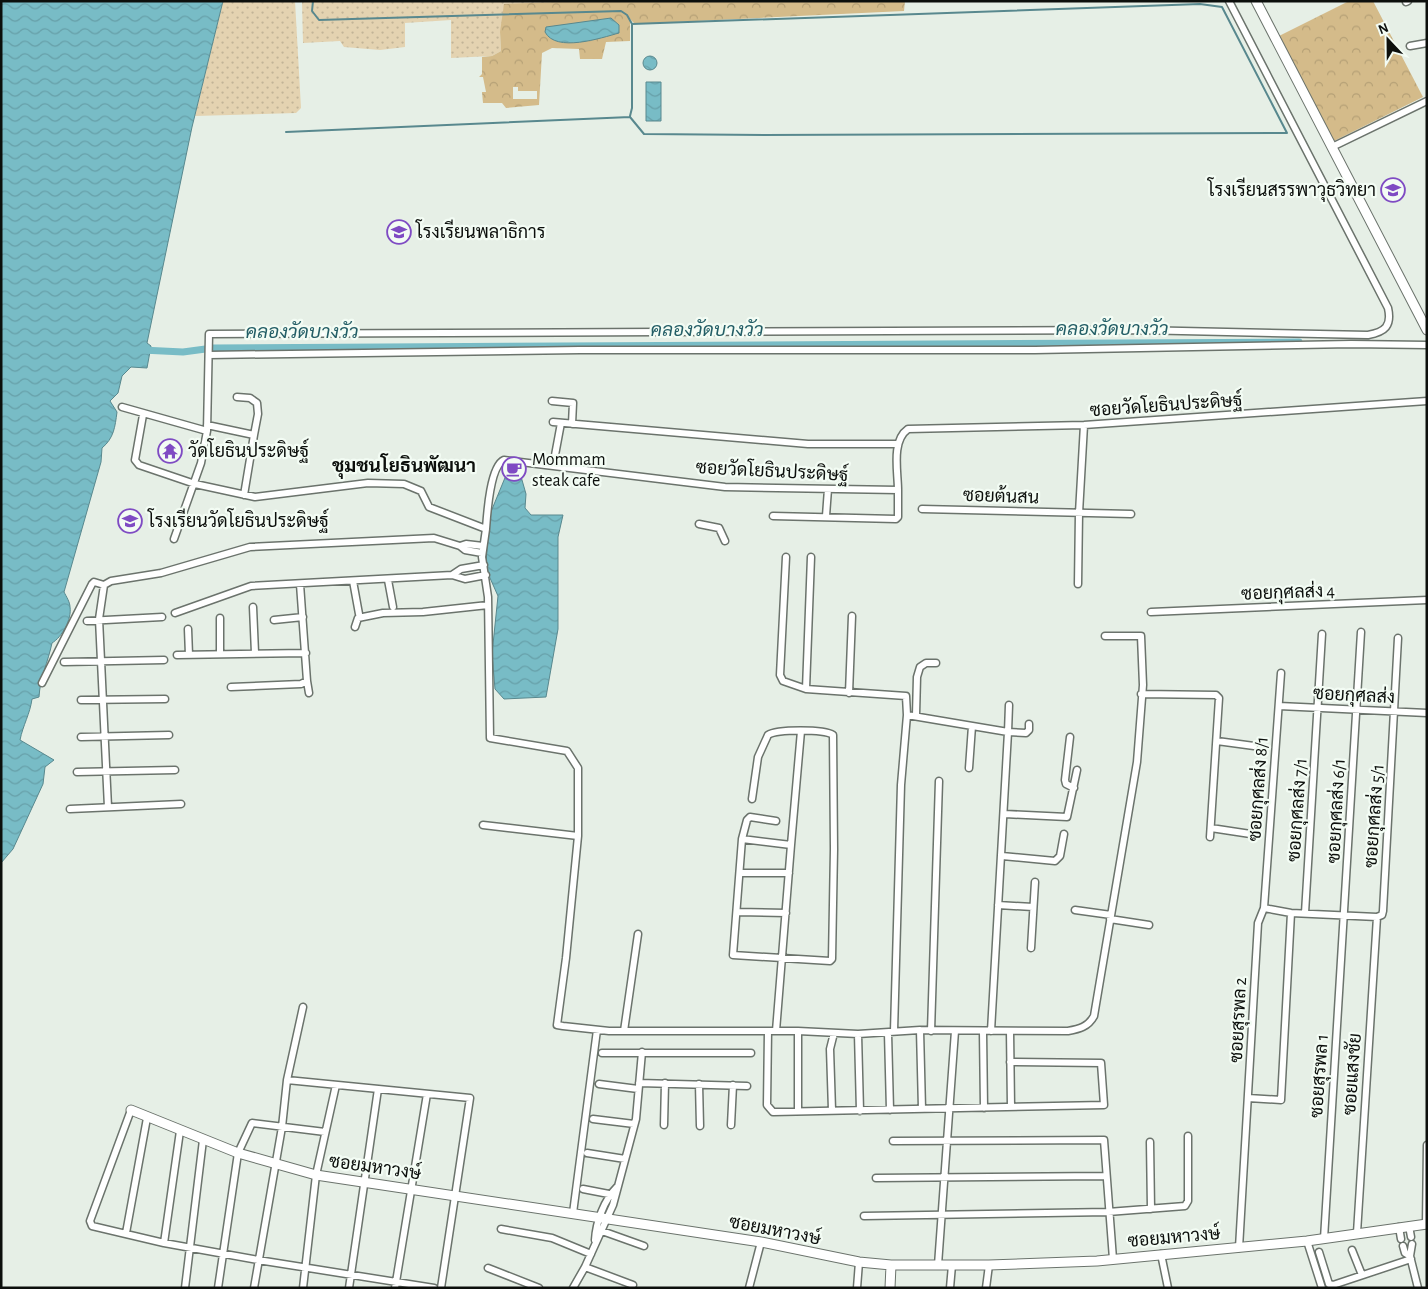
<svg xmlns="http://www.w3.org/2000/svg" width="1428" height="1289" viewBox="0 0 1428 1289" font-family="'Alegreya Sans',Sarabun,sans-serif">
<defs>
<pattern id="grass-dots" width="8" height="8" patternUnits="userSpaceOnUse" patternTransform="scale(1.25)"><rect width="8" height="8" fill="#e4d3b1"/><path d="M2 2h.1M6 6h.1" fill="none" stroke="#c2b497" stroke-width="1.8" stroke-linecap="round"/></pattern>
<pattern id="forest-crowns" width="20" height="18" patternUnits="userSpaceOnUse" patternTransform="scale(1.25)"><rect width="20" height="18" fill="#d4bb8a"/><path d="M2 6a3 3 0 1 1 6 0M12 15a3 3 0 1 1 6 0" fill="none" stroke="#b5a076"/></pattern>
<pattern id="water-waves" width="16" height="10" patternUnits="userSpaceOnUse" patternTransform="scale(1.25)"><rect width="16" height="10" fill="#78bcc6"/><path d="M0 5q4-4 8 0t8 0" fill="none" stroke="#67a0a9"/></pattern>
</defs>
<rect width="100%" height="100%" fill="#e6efe6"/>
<path fill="url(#grass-dots)" d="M223 1H295L301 108 296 113 195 116Z
M302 1H562L500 32 501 51 492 56 451 58V20L405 23V47L380 50 344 47 340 41 303 43Z"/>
<path fill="url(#forest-crowns)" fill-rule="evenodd" d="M590 1H905L904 11 635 24 630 19V41L606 42 602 59H580L579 49 552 48 542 53 539 105 506 108 502 103H483L482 92H486L483 77H479L482 74V57L492 56 501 51 500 32 504 4ZM611 18 563 43 584 23ZM513 87H518V91H537V99H513Z
M1349 1H1373L1423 97 1334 141 1279 36Z"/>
<path fill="url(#water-waves)" stroke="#58888e" d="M1 1H223L192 127 147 343 151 346 147 368 131 367 122 376 118 393 110 401 117 412C115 427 114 438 102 448L101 462 64 592C66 596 70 602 70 607 72 619 62 637 52 643 48 662 40 678 39 697L32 699C30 714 23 725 20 740L54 760 45 767 43 784 13 849 1 863Z
M611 18 619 25V33C601 38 556 53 545 32L546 27Z
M643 63a7 7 0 1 1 14 0a7 7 0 1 1-14 0Z
M646 82H661V121H646Z
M509 468 520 473 526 494 525 508 531 515H563L558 537V629L546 697 504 699 495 689 492 654 498 596 486 569 488 519Z"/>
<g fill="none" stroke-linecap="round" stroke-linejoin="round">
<path stroke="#58888e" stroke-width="2" d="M630 116 632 108V24
M286 132 630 117 644 134 764 135 1287 133 1222 7 1200 4 632 24 627 15 621 11 319 20 312 11 313 1"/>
<path stroke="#78bcc6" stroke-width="7" d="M142 350 183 352 213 348 1299 342"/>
<g stroke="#6b736c" stroke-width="9">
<path id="street" d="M1406 2 1408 1
M1410 46 1427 43
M1332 147 1427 101
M209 355 580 350H1035L1351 344 1427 345
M237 397 250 398 257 403 258 414 254 435
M552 401 573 403 572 424
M122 407 207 431
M143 415 135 460 139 465 195 484 255 497 368 483 404 484 421 491 429 507 486 529C487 515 490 466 504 460L725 487 898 490C898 472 891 441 908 429L1084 425 1427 401
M553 422 808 444H898
M207 425 254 435 244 495
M553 466 561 423
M922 509 1131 514
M773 516 896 519 898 517V490
M826 516 828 489
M699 524 719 528 725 541
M486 529 482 557 488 597 490 738 567 751 578 768V836L566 958 557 1025 563 1026 609 1031H798L858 1034 920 1030 1068 1031C1079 1029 1088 1027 1094 1016L1137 762 1143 685 1141 636H1105
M174 539 201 463 207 431 209 334 1137 330 1368 335C1385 332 1392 326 1388 308L1229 1
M460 546 466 544 483 546
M786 557 780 675 783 681 806 689 906 696 907 715 901 785 894 1031
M452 575 461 569 484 565
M388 580 393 607
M353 581 359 614
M1078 584 1079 513 1084 425
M253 607 255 653
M1151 612 1427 600
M175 613 251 586 452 575 465 579 486 575
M220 618V654
M274 620 303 617
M87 621 162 617
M355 627 358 618 383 613 423 612 488 605
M188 629 189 655
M177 655 306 653
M64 662 164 660
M307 681 309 693
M42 683 92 584 94 582 104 585
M231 687 301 684 307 681 300 584
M806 689 811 557
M849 693 852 616
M1141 694 1216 695 1219 698 1210 837
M81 700 165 699
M1009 705 1008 732 1026 733 1029 730V724
M1279 706 1427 713
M907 715 1008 732 991 1031
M916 715 917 677 920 667 926 663H936
M81 737 169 735
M1070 737 1065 780 1066 784 1074 788
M1217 741 1254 746
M969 768 972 726
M77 772 175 770
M752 799 758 757 768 735C777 729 824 729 833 735L834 849 832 959 830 961 733 955 742 839 747 820 750 817 776 821
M108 807 99 619 104 585 111 581 161 573 250 547 434 538 460 546 465 550 482 553
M70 809 181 804
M1005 814 1067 817 1077 770
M483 825 578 836
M1211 828 1257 835
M742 839 791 845 776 1031
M791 845 801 731
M1002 856 1055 861 1060 856 1064 834
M740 873H789
M998 905 1033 907
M1264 908 1281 673
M1075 910 1111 915
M737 912 786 913
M1305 913 1322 634
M1377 917 1382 915 1383 911 1398 638
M1110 919 1149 925
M1031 948 1035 882
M920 1030 922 1109
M624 1031 638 934
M768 1031 767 1105 773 1112 1104 1105 1101 1063 1010 1062
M798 1031V1111
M931 1031 939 781
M1010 1031 1011 1107
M983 1032 984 1108
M888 1033 890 1110
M858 1034 860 1111
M602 1053H751
M287 1080 470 1098 441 1288
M639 1083 747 1086
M599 1084 638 1089
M699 1084 700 1126
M1248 1098 1281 1100 1291 913
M131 1110 90 1221 92 1226 164 1243 258 1260 434 1288
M832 1110 830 1049 834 1033
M593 1119 634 1124
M664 1125 665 1083
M731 1125 733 1085
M893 1141 1104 1140 1113 1259
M1150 1142 1151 1209
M587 1153 625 1159
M876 1178 1105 1176
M583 1189 614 1195
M573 1213 597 1030
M864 1216 1108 1212 1185 1206 1188 1201V1136
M1426 1224 1427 1145
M1409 1226 1411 1237
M1399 1227 1401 1239
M501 1229 552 1238 591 1254
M602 1231 644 1246
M126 1233 147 1118
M1357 1233 1377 917
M1324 1239 1361 632
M595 1240C596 1222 604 1200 617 1187
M1307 1241 1322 1288
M164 1243 180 1131
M1412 1244 1410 1256 1418 1288
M1403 1246 1405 1253 1410 1256
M1239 1248 1258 923 1264 908 1291 913 1377 917
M1352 1250 1362 1275
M1319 1252 1329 1284 1333 1285 1411 1259
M1161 1254 1168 1288
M938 1265 955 1031
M585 1267 633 1285
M488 1268 539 1288
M185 1288 203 1140
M218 1288 238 1153 252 1123 325 1132
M254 1288 282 1127 287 1080 303 1007
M303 1288 316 1175 336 1085
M349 1288 378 1089
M395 1288 427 1094
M573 1288 585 1267 613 1205 636 1119 642 1052
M749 1288 761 1242
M857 1288 859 1262
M950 1288 952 1265
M986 1288 989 1265"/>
</g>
<g stroke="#6b736c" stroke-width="11">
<path id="secondary" d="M1256 1 1427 330
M131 1110 238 1153 316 1175 761 1242 859 1262 891 1265H989L1097 1261 1307 1241 1427 1224
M890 1288 891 1265"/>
</g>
<use href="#street" stroke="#fff" stroke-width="6"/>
<use href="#secondary" stroke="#fff" stroke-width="9"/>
</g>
<defs>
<g id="school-ring" transform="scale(1.25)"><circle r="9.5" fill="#f3fcf4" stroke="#7f4bc3" stroke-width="1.5"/><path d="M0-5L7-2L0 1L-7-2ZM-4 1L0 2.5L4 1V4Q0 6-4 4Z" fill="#7f4bc3"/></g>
<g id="university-ring" transform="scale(1.25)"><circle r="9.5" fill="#f3fcf4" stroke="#7f4bc3" stroke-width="1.5"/><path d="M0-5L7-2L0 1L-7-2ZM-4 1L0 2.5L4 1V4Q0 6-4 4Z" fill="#7f4bc3"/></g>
<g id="temple-ring" transform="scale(1.25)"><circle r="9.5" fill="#f3fcf4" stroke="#7f4bc3" stroke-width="1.5"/><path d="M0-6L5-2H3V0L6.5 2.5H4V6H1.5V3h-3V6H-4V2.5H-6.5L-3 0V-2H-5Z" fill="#7f4bc3"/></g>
<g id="cafe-ring" transform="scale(1.25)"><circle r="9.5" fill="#f3fcf4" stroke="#7f4bc3" stroke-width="1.5"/><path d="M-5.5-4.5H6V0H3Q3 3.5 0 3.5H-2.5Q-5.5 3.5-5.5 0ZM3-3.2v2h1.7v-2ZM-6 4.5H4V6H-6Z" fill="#7f4bc3"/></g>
</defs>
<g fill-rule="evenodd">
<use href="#school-ring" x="1393" y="190"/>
<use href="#university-ring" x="399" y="232"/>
<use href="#temple-ring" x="170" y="451"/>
<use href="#cafe-ring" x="514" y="469"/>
<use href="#school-ring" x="130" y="521"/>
</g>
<g text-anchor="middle" stroke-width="4.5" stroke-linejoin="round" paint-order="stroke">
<g font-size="18" fill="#0c0f0c" stroke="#f3fcf4" text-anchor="start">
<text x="1376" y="196" text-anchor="end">โรงเรียนสรรพาวุธวิทยา</text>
<text x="416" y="238">โรงเรียนพลาธิการ</text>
<text x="188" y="457">วัดโยธินประดิษฐ์</text>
<text x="532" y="465">Mommam<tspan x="532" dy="21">steak cafe</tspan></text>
<text x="148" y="527">โรงเรียนวัดโยธินประดิษฐ์</text>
</g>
<g font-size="18" fill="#0c0f0c" stroke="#f3fcf4">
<text transform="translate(1166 405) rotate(-4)" y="6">ซอยวัดโยธินประดิษฐ์</text>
<text transform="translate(772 471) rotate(3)" y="6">ซอยวัดโยธินประดิษฐ์</text>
<text transform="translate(1001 496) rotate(2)" y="6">ซอยต้นสน</text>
<text transform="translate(1288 592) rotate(-2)" y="6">ซอยกุศลส่ง 4</text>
<text transform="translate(1354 695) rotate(3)" y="6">ซอยกุศลส่ง</text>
<text transform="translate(1258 789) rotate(-86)" y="6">ซอยกุศลส่ง 8/1</text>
<text transform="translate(1297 810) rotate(-86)" y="6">ซอยกุศลส่ง 7/1</text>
<text transform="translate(1336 811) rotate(-87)" y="6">ซอยกุศลส่ง 6/1</text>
<text transform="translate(1374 816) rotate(-86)" y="6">ซอยกุศลส่ง 5/1</text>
<text transform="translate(1238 1020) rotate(-87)" y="6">ซอยสุรพล 2</text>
<text transform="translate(1352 1074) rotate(-86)" y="6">ซอยแสงชัย</text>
<text transform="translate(1319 1076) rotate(-86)" y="6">ซอยสุรพล 1</text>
<text transform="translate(375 1167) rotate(8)" y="6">ซอยมหาวงษ์</text>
<text transform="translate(775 1230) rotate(11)" y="6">ซอยมหาวงษ์</text>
<text transform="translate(1174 1237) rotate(-5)" y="6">ซอยมหาวงษ์</text>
</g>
<g font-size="19" font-style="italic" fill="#245e66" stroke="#f3fcf4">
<text x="1112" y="335">คลองวัดบางวัว</text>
<text x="707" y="336">คลองวัดบางวัว</text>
<text x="302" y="338">คลองวัดบางวัว</text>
</g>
<g font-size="19" font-weight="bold" fill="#0c0f0c" stroke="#f3fcf4">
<text x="404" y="472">ชุมชนโยธินพัฒนา</text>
</g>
</g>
<rect width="1428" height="1289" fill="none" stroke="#0c0f0c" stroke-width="5"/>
<g transform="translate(1388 40) rotate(338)" stroke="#f3fcf4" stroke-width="4" paint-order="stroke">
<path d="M0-4L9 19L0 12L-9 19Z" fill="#0c0f0c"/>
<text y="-8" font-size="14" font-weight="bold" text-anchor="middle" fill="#0c0f0c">N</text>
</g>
</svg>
